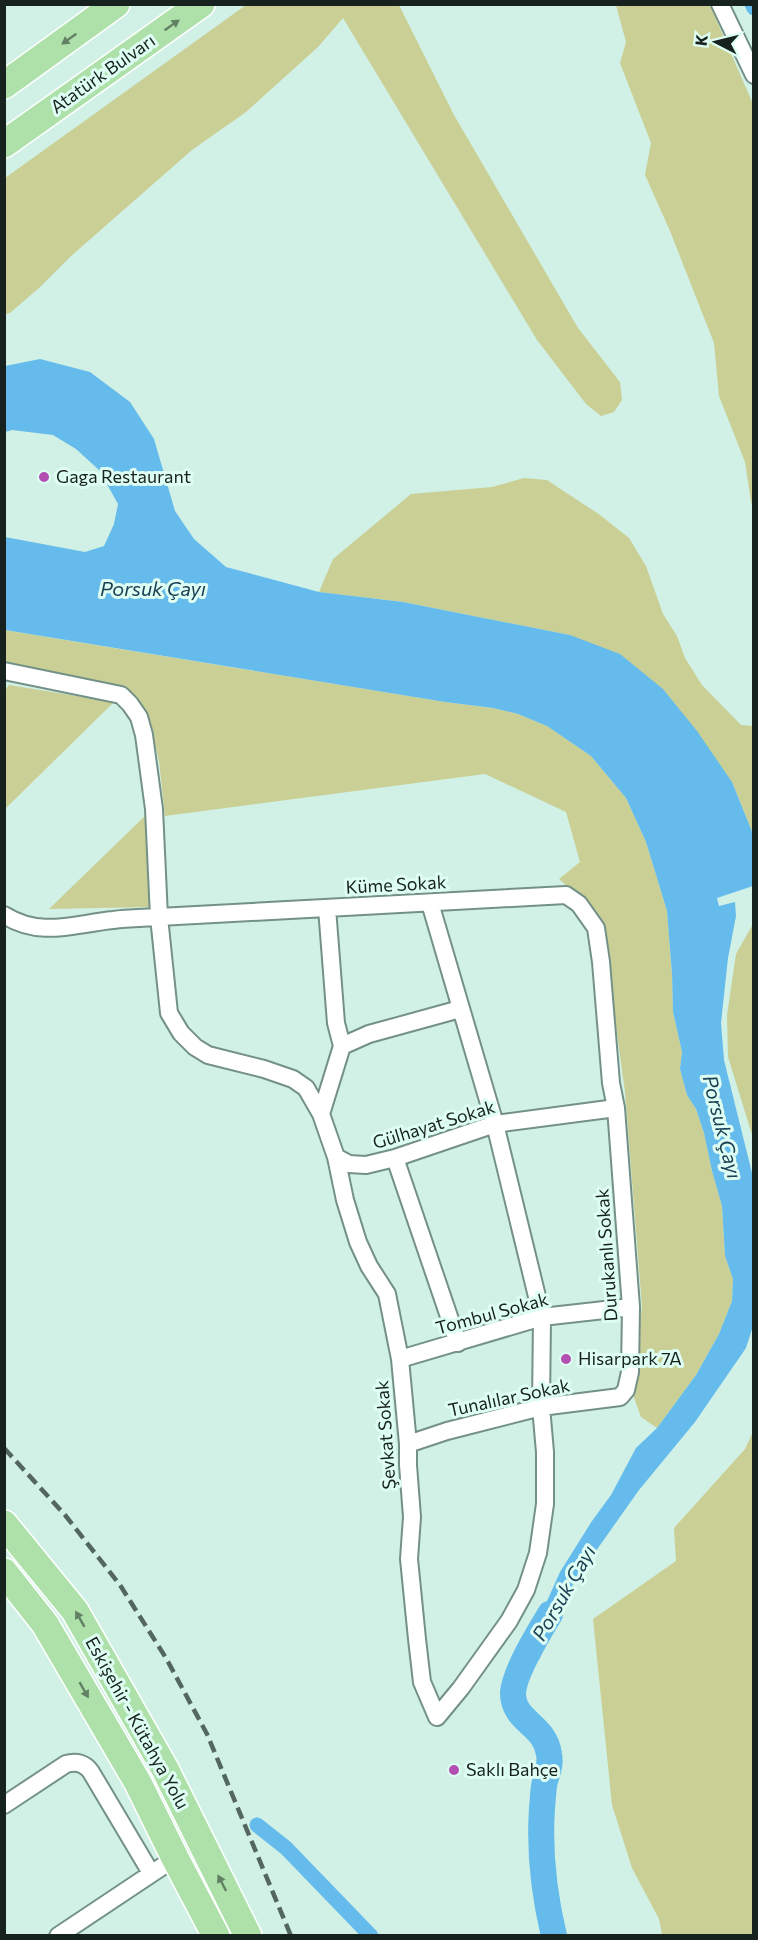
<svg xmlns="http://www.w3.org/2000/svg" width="758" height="1940" viewBox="0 0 758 1940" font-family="Commissioner,sans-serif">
<rect width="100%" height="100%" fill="#d1f1e6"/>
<path fill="#cacf95" d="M246 5H399L454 115 578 328 620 382 622 400 614 412 601 416 586 404 537 340 343 18 318 47 246 112 192 150 70 257 39 288 11 312 5 315V178Z
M616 5H710L753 104V507L751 502 745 462 719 396 714 343 670 231 645 175 651 143 620 63 626 42Z
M524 478 547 480 600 515 629 538 646 566 663 614 677 636 685 658 702 685 741 725 753 726V834L732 782 570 635 403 602 319 592 333 559 411 494 492 487Z
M4 630 445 702 493 708 518 714 547 726 591 756 626 798 646 842 667 911 672 974 673 1012 682 1052 680 1069 687 1095 696 1109 704 1133 712 1171 722 1206 725 1256 733 1279 732 1301 719 1334 696 1375 657 1428 641 1417 632 1392 642 1307 625 1092 602 924 589 905 559 879 580 862 566 812 485 774 165 816 159 761 149 720 125 686 5 664Z
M9 685 114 702 5 809 4 691Z
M145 816 150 907 49 909Z
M753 924V1138L728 1057 727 1015 736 954Z
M753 1432V1935H662L659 1919 632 1868 612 1805 593 1619 676 1561 674 1528 745 1449Z"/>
<path fill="#65bbeb" d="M40 359 90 372 130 402 154 439 175 511 194 539 226 567 319 592 403 602 570 635 620 654 663 689 697 731 732 782 753 834V886L717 898 719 906 735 902 736 916 728 958 721 1023 724 1060 753 1177V1326L746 1348 695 1422 639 1490 574 1582 539 1660 531 1659 539 1619 560 1572 592 1521 611 1495 636 1448 657 1428 696 1375 719 1334 732 1301 733 1279 725 1256 722 1206 712 1171 704 1133 696 1109 687 1095 680 1069 682 1052 673 1012 672 974 667 911 646 842 626 798 591 756 547 726 518 714 493 708 445 702 5 630V537L85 552 104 546 114 524 118 504 99 470 76 449 53 435 12 430 5 432V366Z"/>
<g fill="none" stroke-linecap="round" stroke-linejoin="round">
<path stroke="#65bbeb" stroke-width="15" d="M752 4 754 8
M257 1825 286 1848 371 1936"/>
<path stroke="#65bbeb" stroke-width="26" d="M550 1614C539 1632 514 1673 513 1693 513 1722 545 1724 549 1754 551 1764 548 1771 545 1781 543 1789 543 1799 542 1808 539 1851 544 1894 554 1936"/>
<g stroke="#749188" stroke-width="20">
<path id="minor" d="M720 4 754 75
M4 671 121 695 130 704 139 717 144 735 154 809 159 917 169 1013 181 1033 195 1047 208 1055 264 1069 293 1079 306 1088 321 1114 336 1157 345 1200 358 1242 369 1266 387 1294 400 1359 408 1444V1465L412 1517 409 1559 417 1639 422 1682 437 1717 461 1688 509 1621 526 1590 538 1553 545 1504V1452L541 1407 542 1317 495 1124 430 903
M327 908 336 1023 342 1046
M4 915C41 938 73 924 113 920 128 918 144 918 159 917L566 895 579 904 596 928 601 962 611 1083 616 1108 631 1307 630 1372 626 1390 620 1397 541 1407 447 1431 408 1444
M321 1114 342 1046 369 1034 460 1009
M336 1157 349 1164 366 1165 395 1158 495 1124 616 1108
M395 1158 458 1343
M400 1359 542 1317 631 1307
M4 1805 66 1764C76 1761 85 1763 91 1772L151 1873
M58 1936 175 1858"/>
</g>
<g stroke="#fff" stroke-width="30">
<path id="trunk" d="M4 85 116 4
M4 144 201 4
M4 1524 75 1611 165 1769 248 1936
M4 1572 45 1624 138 1783 175 1858 216 1936"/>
</g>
<use href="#minor" stroke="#fff" stroke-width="16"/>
<use href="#trunk" stroke="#aee0aa" stroke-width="27"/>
<path stroke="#546661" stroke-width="4.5" stroke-dasharray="12 6" stroke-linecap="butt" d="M4 1448 65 1515 120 1585 166 1658 207 1734 291 1936"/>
</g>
<defs><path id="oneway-solid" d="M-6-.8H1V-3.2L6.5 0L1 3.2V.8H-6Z" transform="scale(1.5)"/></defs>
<g fill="#628164">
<use href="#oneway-solid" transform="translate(172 25) rotate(-35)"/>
<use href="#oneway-solid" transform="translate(69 39) rotate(144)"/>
<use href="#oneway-solid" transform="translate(80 1619) rotate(-120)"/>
<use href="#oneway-solid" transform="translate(84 1690) rotate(60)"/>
<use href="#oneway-solid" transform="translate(222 1883) rotate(-117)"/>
</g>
<g fill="#b34eb3" stroke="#dffef3" stroke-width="2">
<circle cx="44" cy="477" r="6"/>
<circle cx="566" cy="1359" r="6"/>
<circle cx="454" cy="1770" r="6"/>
</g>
<g text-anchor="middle" stroke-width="6" stroke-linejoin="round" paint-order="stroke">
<g font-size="18" fill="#17221f" stroke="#dffef3">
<text transform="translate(103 74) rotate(-35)" y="6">Atatürk Bulvarı</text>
<text transform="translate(396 885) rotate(-3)" y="6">Küme Sokak</text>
<text transform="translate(434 1125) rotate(-17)" y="6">Gülhayat Sokak</text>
<text transform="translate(607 1255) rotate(-94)" y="6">Durukanlı Sokak</text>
<text transform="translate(492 1314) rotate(-15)" y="6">Tombul Sokak</text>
<text transform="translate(509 1398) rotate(-12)" y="6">Tunalılar Sokak</text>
<text transform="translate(386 1435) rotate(-94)" y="6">Şevkat Sokak</text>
<text transform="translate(137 1723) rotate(61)" y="6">Eskişehir - Kütahya Yolu</text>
</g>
<g font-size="18" fill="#17221f" stroke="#dffef3" text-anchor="start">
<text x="56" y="483">Gaga Restaurant</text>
<text x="578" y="1365">Hisarpark 7A</text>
<text x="466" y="1776">Saklı Bahçe</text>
</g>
<g font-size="20" font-style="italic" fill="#1b4155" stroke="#dffef3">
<text x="153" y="596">Porsuk Çayı</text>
<text transform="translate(722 1127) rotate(76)" y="7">Porsuk Çayı</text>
<text transform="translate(564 1593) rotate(-60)" y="7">Porsuk Çayı</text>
</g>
</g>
<rect width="758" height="1940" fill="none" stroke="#17221f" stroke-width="12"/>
<g transform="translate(716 42) rotate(277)" stroke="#dffef3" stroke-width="4.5" paint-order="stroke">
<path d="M0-4.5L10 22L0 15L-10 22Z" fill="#17221f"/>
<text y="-9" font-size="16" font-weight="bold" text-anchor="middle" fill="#17221f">K</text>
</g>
</svg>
